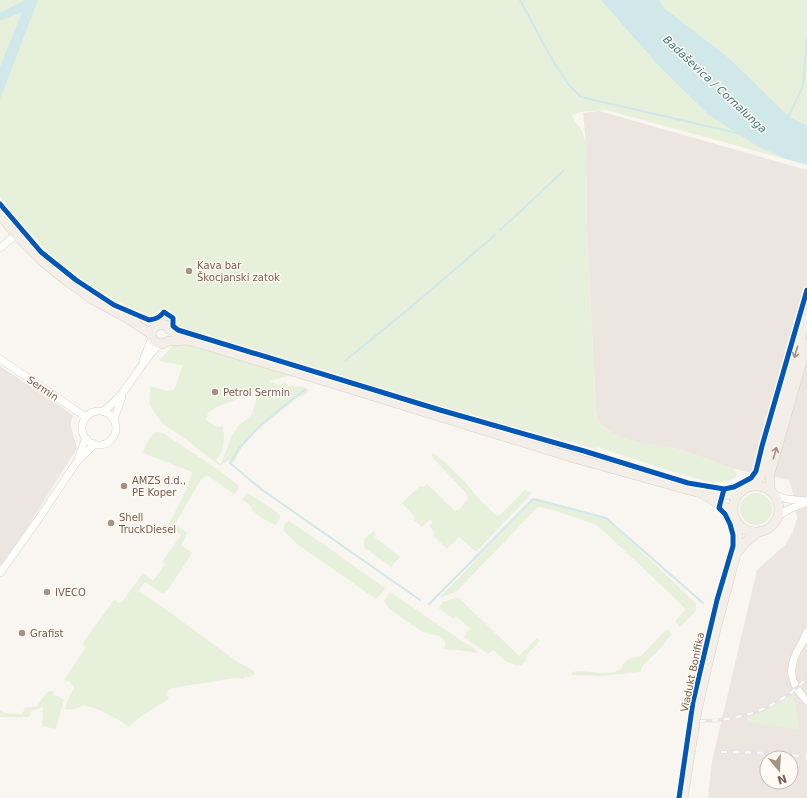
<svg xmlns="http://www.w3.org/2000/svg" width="807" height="798" viewBox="0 0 807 798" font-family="'DejaVu Sans',sans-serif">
<rect width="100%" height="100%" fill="#f9f5f0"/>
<path fill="#ede5e0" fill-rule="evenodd" d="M599 111 807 170V798H708L712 761 757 570 785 545 793 532 797 518 792 489 789 480 734 469 682 450 638 442 619 437 602 426 597 418 596 411 587 231 586 143 583 113ZM767 758H791V782H767Z
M0 366 73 415 71 422V427L77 448 0 571Z"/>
<path fill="#e7f0db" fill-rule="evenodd" d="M0 0H807V165L607 110 580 112 572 115C574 121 575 122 579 126 583 131 584 137 586 143L587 231 596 411 597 418 602 426 619 437 638 442 682 450 734 469 737 473 736 477 730 480 713 483 677 473 597 447 596 449 586 446 486 420 394 392 367 385 245 348 151 317 123 305 94 288 53 258 10 210 0 197Z
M174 341 293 375 268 381 279 385 283 384 284 382 287 384 288 386 305 387 309 390 306 394 297 398 255 432 243 445 234 462 227 461 220 466 188 441 163 424 154 412 149 403 150 400V386L167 391 174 390 183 365 159 361C162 357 169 350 171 347 172 345 172 343 174 341ZM257 390 258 397 254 406 252 414 247 419 238 426 232 435 221 464 215 460C226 452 224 438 223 426L217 427 206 420 208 413 216 407 230 402Z
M157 432 163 433 220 471 238 485 239 488 234 494 207 475 200 481 175 524 187 533 181 545 192 553 168 590 164 593H162L145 582 138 591 168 611 236 661 254 671V675L249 677 246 676 243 679 235 678 172 688 168 691 167 694 169 699 140 717 129 727C115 717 99 708 83 705 77 709 72 711 65 709 67 701 71 694 74 687L69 681 64 680 86 647 82 644 114 600 119 603 122 602 143 573 153 581 165 564 162 562 181 535 168 526 187 488 192 472 143 453C146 445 149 435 157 432Z
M433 453 448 465 466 483 478 498 497 516 501 514 525 490 532 493 476 552 459 537 447 549 433 535 435 532 429 526 433 522 430 519 422 527 414 520V516L402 503 420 486 423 487 427 484 455 511 460 509 468 498 466 493 431 456Z
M247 493 255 497 278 513 280 517 276 525 263 519 252 510 250 505 242 500Z
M740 509a16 16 0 1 1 32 0a16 16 0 1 1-32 0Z
M534 498H537L597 515 603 517 614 525 691 599 696 604V611L680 627 675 621 686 609 607 534 595 524 559 512 540 507 537 508 456 592 439 598Z
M289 521 326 546 385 588 382 593 376 599 297 544 283 530 285 524Z
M374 531 375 537 400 557 391 567 365 548 364 544 365 538Z
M390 592 477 651 478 653 457 650 444 649 446 642C438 633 435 636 426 633 420 631 394 613 389 608 387 606 385 603 384 601Z
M458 597 519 656 537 638 540 641 527 654 525 662 521 665 518 666 505 661 494 650 488 654 464 637 468 630 471 629 456 616 454 619 438 608 443 602Z
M667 629 669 630 672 634 656 653 643 665 640 672 602 676 572 675V672C586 669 602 676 617 671 623 669 622 665 625 662 629 658 635 657 640 657Z
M54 691 53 695 64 699 56 729 42 726 43 707 32 711 29 717H0V710L5 713 22 714 25 708 37 706 47 692Z
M794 694 800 730 748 722 747 718 767 710Z"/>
<path fill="#d0e8ea" d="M25 0H38L0 99V67L22 12 0 21V13Z
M601 0H659L664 8 730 59 788 116 807 126V165L784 158 757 146 709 115 659 66Z"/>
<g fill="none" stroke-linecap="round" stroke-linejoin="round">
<path stroke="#d0e8ea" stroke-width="2" d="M520 0 553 61 569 85 581 97 737 133
M788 117 803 86 807 36
M500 230 523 209 563 171
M346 360 411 307 495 235
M305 390 290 401 262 424 239 448 230 463 261 489 420 600
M429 604 533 499 606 518 703 603
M787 682V687"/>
<g stroke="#d7d1cb" stroke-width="8">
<path id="minor" d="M0 248 16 235
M0 359 86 417
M143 360 152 338
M103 411C129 393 138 364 160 344
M82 428a17 17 0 1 1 34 0a17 17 0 1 1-34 0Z
M114 419 122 397
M78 459 86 438
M774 495 787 499 807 501
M777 518C785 509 796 507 807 502
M0 573 33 527 78 460 95 444
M807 632 802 643 807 637
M802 643C787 666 788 682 807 701"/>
</g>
<g stroke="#dad1cc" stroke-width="10">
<path id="major" d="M0 215 16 235 41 260 68 282 92 299 127 318 151 334
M188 340 168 341 163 344 158 343 153 340 152 338 151 332 153 329 156 326 162 324 165 325 169 329 188 340 302 374 574 458 700 493 722 495 733 494 741 491
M733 509a23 23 0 1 1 46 0a23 23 0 1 1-46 0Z
M748 487 756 482 760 477 807 315
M770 491V473L807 344
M704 495 732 511
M737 553 745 543 758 532
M683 798 697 711 705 676 716 629 736 554 738 538 737 523"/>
</g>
<use href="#minor" stroke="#fefefd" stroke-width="7"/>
<use href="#major" stroke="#f3eee8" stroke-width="9"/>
<g stroke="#e6e3e7" stroke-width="3.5">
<path id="rail" d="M700 721C741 721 779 708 807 678
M721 752 775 753 807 757"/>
</g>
<use href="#rail" stroke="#fffaf3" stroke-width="2" stroke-dasharray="6" stroke-linecap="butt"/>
<g stroke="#fffaf3" stroke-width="8">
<path id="cycleway" d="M0 204 41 252 76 280 114 305 149 320C156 319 159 318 164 312L173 318V326L178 330 440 410 584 451 688 483 724 489 734 487 751 478 756 471 762 446 807 290
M679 798 693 702 717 600 733 546V535L730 524 725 514 719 508 724 489"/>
</g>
<use href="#cycleway" stroke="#0057b8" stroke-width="5"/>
</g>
<defs><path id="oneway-shaft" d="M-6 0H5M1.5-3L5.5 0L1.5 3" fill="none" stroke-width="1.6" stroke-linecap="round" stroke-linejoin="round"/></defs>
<g stroke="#a48f83">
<use href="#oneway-shaft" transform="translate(796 352) rotate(106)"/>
<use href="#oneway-shaft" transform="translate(775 453) rotate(-74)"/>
</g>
<g fill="#a69286" stroke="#fffaf3" stroke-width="1.5">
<circle cx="189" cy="271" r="4"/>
<circle cx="215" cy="392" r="4"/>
<circle cx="124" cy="486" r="4"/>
<circle cx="111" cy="523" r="4"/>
<circle cx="47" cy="592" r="4"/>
<circle cx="22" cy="633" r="4"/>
</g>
<g text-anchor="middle" stroke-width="3" stroke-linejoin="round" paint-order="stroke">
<g font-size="10" fill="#7a5c4d" stroke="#fffaf3" text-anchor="start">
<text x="197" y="269">Kava bar<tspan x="197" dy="12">Škocjanski zatok</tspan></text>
<text x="223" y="396">Petrol Sermin</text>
<text x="132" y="484">AMZS d.d.,<tspan x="132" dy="12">PE Koper</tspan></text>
<text x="119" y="521">Shell<tspan x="119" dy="12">TruckDiesel</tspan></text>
<text x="55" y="596">IVECO</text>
<text x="30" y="637">Grafist</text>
</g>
<g font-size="10" fill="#7a5c4d" stroke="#fffaf3">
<text transform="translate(43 388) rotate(34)" y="4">Sermin</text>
<text transform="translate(692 672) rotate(-78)" y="4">Viadukt Bonifika</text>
</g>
<g font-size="11" font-style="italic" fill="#437c86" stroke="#fffaf3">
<text transform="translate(715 84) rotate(43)" y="4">Badaševica / Cornalunga</text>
</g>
</g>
<g transform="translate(779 770) rotate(162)"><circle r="19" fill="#fffaf3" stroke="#cabbb1"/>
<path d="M0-3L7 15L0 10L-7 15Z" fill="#a69286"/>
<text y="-6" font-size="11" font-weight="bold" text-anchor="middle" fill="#7a5c4d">N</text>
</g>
</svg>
